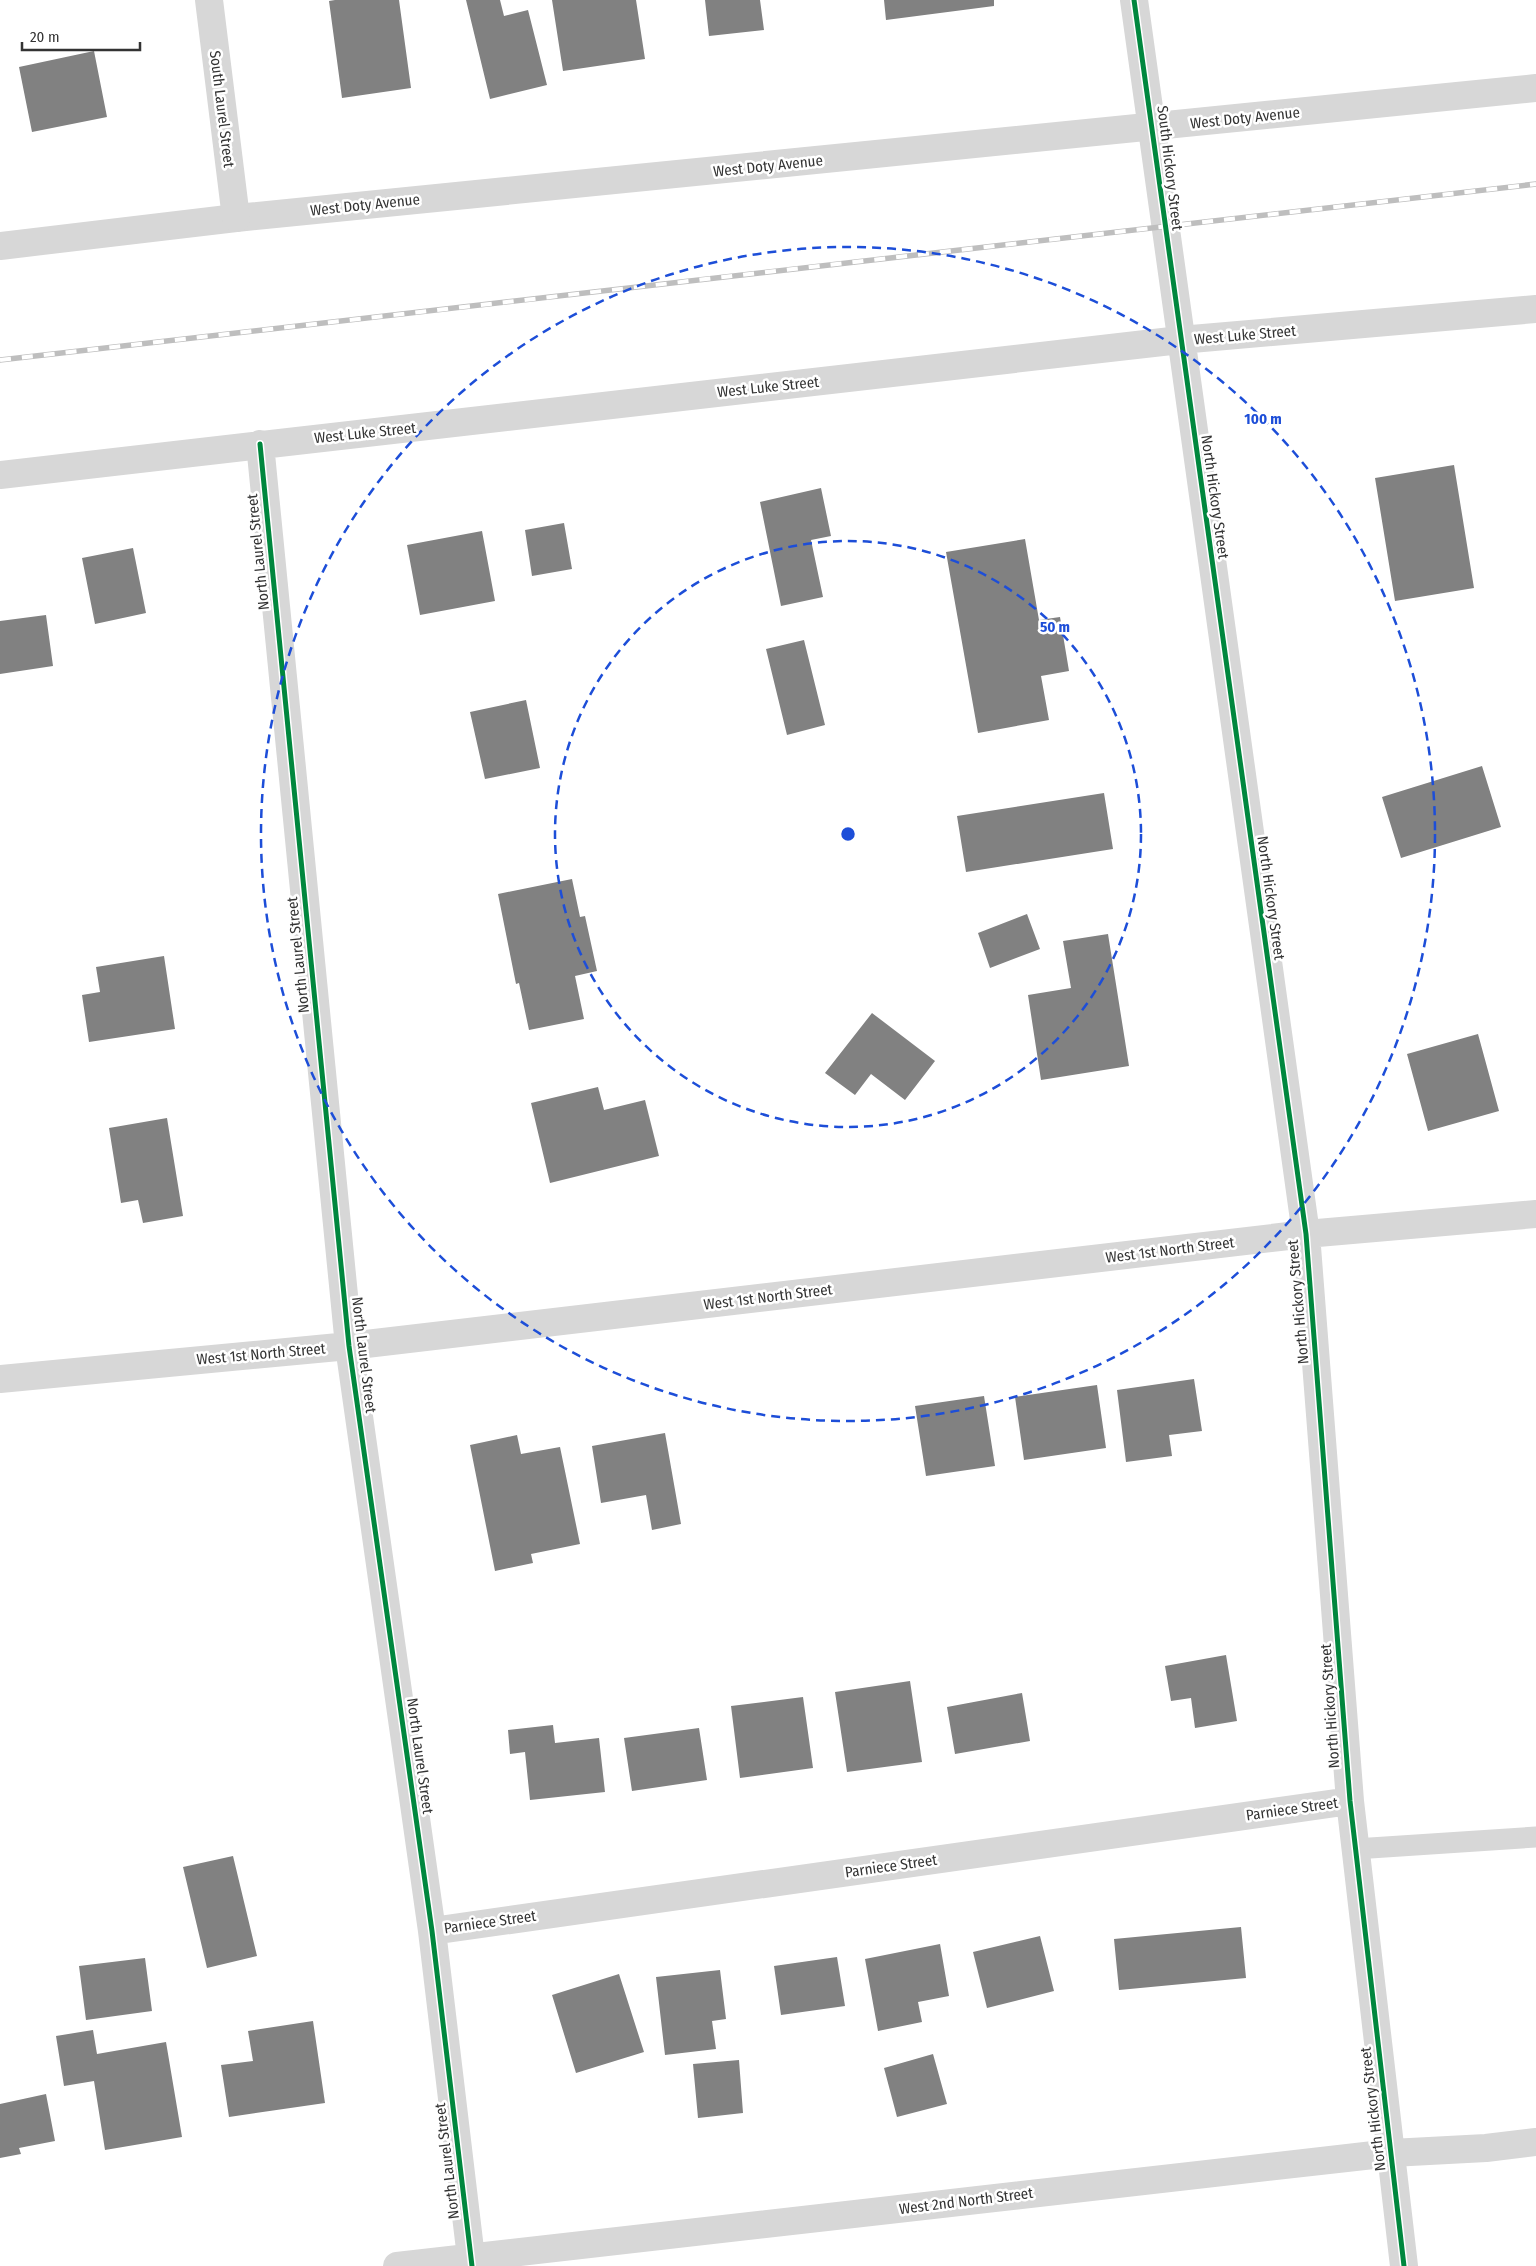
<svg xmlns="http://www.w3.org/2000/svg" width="1536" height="2266" viewBox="0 0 1536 2266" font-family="'Fira Sans Condensed',sans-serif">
<rect width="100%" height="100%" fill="#fff"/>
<path fill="#818181" d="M335 0H399L411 88 342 98 329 1Z
M466 0H500L504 16 528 10 547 85 490 99Z
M552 0H636L645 59 563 71Z
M705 0H760L764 30 709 36Z
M884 0H994V6L886 20Z
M94 51 107 117 32 132 19 67Z
M1454 465 1474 588 1395 601 1375 478Z
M821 488 831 536 811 540 823 597 781 606 760 502Z
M564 523 572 569 532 576 525 530Z
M482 531 495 601 420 615 407 545Z
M1025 539 1039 620 1060 617 1069 671 1041 676 1049 720 978 733 946 552Z
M133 548 146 613 95 624 82 558Z
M46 615 53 666 0 674V621Z
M804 640 825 725 787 735 766 649Z
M526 700 540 768 485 779 470 712Z
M1482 766 1501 827 1401 858 1382 797Z
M1104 793 1113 849 966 872 957 816Z
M572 879 580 917 585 916 597 971 575 976 584 1019 529 1030 519 983 516 984 498 894Z
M1027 914 1040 949 990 968 978 933Z
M1108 934 1129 1066 1041 1080 1028 995 1071 988 1063 941Z
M164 956 175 1029 89 1042 82 995 100 992 96 967Z
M872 1013 935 1061 905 1100 871 1074 855 1095 825 1073Z
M1478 1034 1499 1111 1428 1131 1407 1054Z
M598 1087 604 1110 645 1100 659 1156 550 1183 531 1103Z
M167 1118 183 1216 143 1223 138 1200 121 1203 109 1128Z
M1194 1379 1202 1431 1169 1435 1172 1456 1126 1462 1117 1390Z
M1097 1385 1106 1448 1024 1460 1015 1397Z
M984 1396 995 1466 926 1476 915 1406Z
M665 1433 681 1524 652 1530 646 1495 601 1503 592 1446Z
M517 1435 521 1454 560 1447 580 1544 531 1554 533 1563 495 1571 470 1445Z
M1226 1655 1237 1721 1195 1728 1191 1698 1171 1701 1165 1666Z
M910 1681 922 1762 847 1772 835 1692Z
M1022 1693 1030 1741 955 1754 947 1707Z
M803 1697 813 1768 740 1778 731 1706Z
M553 1725 555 1743 599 1738 605 1792 530 1800 525 1752 510 1754 508 1730Z
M699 1728 707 1780 632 1791 624 1738Z
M233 1856 257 1956 207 1968 183 1867Z
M1241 1927 1246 1978 1119 1990 1114 1939Z
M1040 1936 1054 1991 987 2008 973 1952Z
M940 1944 949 1996 918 2002 922 2022 878 2031 865 1959Z
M837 1957 845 2006 781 2015 774 1966Z
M145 1958 152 2011 86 2020 79 1966Z
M720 1970 726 2019 712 2021 716 2049 665 2055 656 1977Z
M619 1974 644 2052 576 2073 552 1995Z
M313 2021 325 2103 229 2117 221 2065 253 2061 248 2031Z
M93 2030 97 2054 166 2042 182 2137 105 2150 94 2081 64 2086 56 2036Z
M933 2054 947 2104 897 2117 884 2068Z
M739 2060 743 2113 698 2118 693 2064Z
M46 2094 55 2141 19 2148 21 2154 0 2158V2104Z"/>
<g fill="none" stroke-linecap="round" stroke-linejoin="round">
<path stroke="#d7d7d7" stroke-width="21" d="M1355 1849 1536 1837"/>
<path stroke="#d7d7d7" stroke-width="28" d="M1134 0 1306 1234 1350 1801 1404 2266
M0 246 236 218 1536 88
M260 444 349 1346 432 1931 472 2266
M0 475 1180 340 1536 309
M0 1379 349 1346 1306 1234 1536 1214
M432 1931 1350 1801
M397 2266 1391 2153 1486 2148 1536 2142"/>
<path stroke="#d7d7d7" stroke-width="28" d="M209 0 236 218"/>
<g stroke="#bebebe" stroke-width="5.5">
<path id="rail" d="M0 360 1536 184"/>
</g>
<use href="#rail" stroke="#fff" stroke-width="4" stroke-dasharray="11" stroke-linecap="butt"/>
<g stroke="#fff" stroke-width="8">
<path id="cycleway" d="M1134 0 1306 1234 1350 1801 1404 2266
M260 444 349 1346 432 1931 472 2266"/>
</g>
<use href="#cycleway" stroke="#00873e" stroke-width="5"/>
</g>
<g fill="none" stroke="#1d4ed8" stroke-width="2.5" stroke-dasharray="9 6">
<circle cx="848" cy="834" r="293"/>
<circle cx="848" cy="834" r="587"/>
</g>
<g text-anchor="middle" stroke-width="5" stroke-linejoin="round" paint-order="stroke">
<g font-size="15" fill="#333" stroke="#fff">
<text transform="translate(222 109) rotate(83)" y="5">South Laurel Street</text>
<text transform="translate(1245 118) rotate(-6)" y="5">West Doty Avenue</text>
<text transform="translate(768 166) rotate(-6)" y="5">West Doty Avenue</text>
<text transform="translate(1170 168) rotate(83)" y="5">South Hickory Street</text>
<text transform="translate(365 205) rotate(-6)" y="5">West Doty Avenue</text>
<text transform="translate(1245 335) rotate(-5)" y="5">West Luke Street</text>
<text transform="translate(768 387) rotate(-6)" y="5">West Luke Street</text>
<text transform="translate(365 433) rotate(-6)" y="5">West Luke Street</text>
<text transform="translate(1215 497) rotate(82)" y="5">North Hickory Street</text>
<text transform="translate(258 552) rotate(-96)" y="5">North Laurel Street</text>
<text transform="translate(1271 898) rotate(82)" y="5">North Hickory Street</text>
<text transform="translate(298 955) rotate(-96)" y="5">North Laurel Street</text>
<text transform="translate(1170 1250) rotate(-7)" y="5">West 1st North Street</text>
<text transform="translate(768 1297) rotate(-7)" y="5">West 1st North Street</text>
<text transform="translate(1298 1302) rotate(-95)" y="5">North Hickory Street</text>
<text transform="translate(261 1354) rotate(-5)" y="5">West 1st North Street</text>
<text transform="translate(364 1355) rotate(83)" y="5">North Laurel Street</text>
<text transform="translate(1330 1706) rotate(-94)" y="5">North Hickory Street</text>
<text transform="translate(420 1756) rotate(82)" y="5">North Laurel Street</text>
<text transform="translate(1292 1809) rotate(-8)" y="5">Parniece Street</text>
<text transform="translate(891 1866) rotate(-8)" y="5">Parniece Street</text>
<text transform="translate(490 1922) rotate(-8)" y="5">Parniece Street</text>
<text transform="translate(1373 2109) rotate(-97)" y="5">North Hickory Street</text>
<text transform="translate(447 2161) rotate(-97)" y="5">North Laurel Street</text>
<text transform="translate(966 2201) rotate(-7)" y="5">West 2nd North Street</text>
</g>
</g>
<circle cx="848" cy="834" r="8" fill="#1d4ed8" stroke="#fff" stroke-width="2.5"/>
<g font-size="15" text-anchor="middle" font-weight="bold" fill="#1d4ed8" stroke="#fff" stroke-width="5" stroke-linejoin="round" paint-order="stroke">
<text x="1263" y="424">100 m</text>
<text x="1055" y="632">50 m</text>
</g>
<path d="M22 42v8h118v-8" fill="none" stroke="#333333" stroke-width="2.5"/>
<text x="30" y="42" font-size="15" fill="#333333" stroke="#ffffff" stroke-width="4" paint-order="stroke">20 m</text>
</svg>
